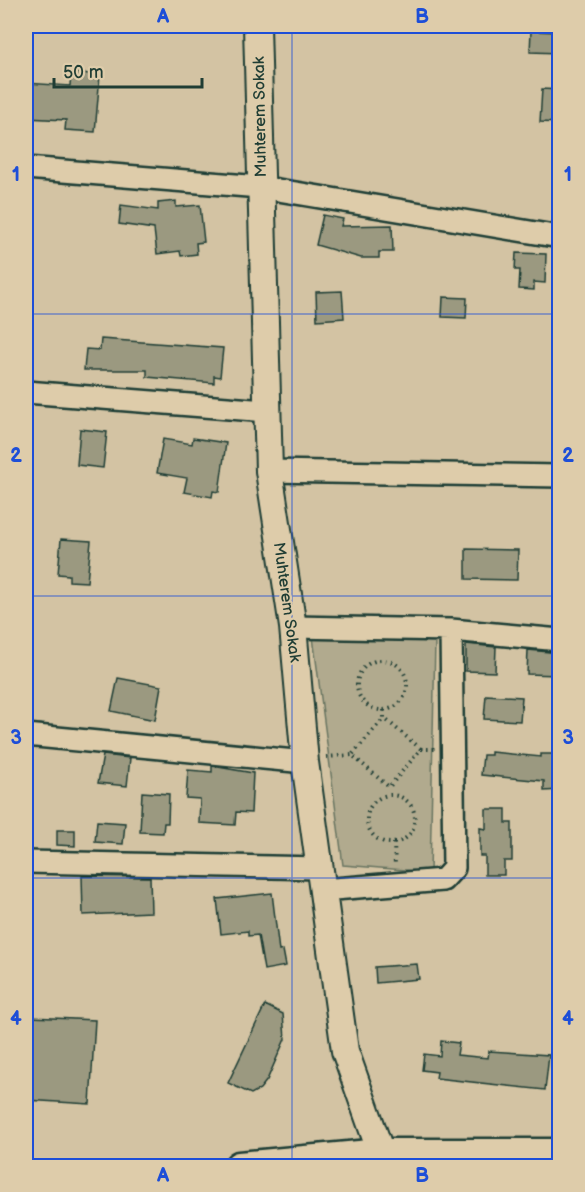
<svg xmlns="http://www.w3.org/2000/svg" width="585" height="1192" viewBox="0 0 585 1192" font-family="'Balsamiq Sans',sans-serif">
<rect width="100%" height="100%" fill="#d3c3a3"/>
<filter id="ink" filterUnits="userSpaceOnUse"><feTurbulence type="fractalNoise" baseFrequency=".0167" numOctaves="2"/><feDisplacementMap in="SourceGraphic" scale="12" xChannelSelector="R" yChannelSelector="G"/><feConvolveMatrix kernelMatrix="1 2 1 2 8 2 1 2 1" color-interpolation-filters="sRGB"/></filter>
<g filter="url(#ink)">
<path fill="#b1aa8e" stroke="#687461" stroke-width="1.5" d="M313 637 435 641 430 872 343 865Z"/>
<path fill="#9b9980" stroke="#1f3d34" stroke-width="1.5" d="M531 31 560 32V53L530 52Z
M71 72 100 75 95 132 65 130 66 120 26 118V83L70 86Z
M542 89 560 90V123L540 122Z
M176 201V207L200 205 204 242 196 243 197 254 181 256 180 251 157 254 154 229 119 224 121 205 158 210V203Z
M323 215 343 219 341 226 392 225 393 252H379V258H361L316 245Z
M516 253 546 254 545 283 534 282V290L519 289 520 270H515Z
M342 291 344 318 317 320 316 292Z
M443 297 467 298 466 318 442 317Z
M101 339 223 348 220 377 214 376V383L147 377V370H84L86 349 100 350Z
M80 429 107 432 103 468 77 465Z
M193 438 226 443 219 492 213 491 212 497 184 492 187 478 157 473 163 439 192 444Z
M61 539 91 541 87 582 69 581V575L58 574Z
M466 549 518 550 517 580 466 579Z
M466 644 496 647 495 672 466 671Z
M528 650 560 653 559 675 527 674Z
M118 678 161 686 155 720 111 711Z
M486 695 522 697 520 721 484 719Z
M491 752 541 757V754H560V790L544 791V781L481 775 483 755H491Z
M103 755 130 758 127 786 98 783Z
M212 766 253 773 251 813 236 812 235 825 199 823 200 799 186 798 188 770 212 772Z
M142 792 169 794 168 823H164L163 833 140 832Z
M486 809H506V823H512V861H504V875H485V856H480V828L486 829Z
M97 821 125 823 123 844 95 842Z
M57 830H75V846L57 845Z
M82 876 150 877 151 912 83 915Z
M272 893 279 951 283 950 286 966 264 970 258 935 248 936V931L221 934 217 899Z
M417 964 419 979 376 983 375 967Z
M265 1005 283 1014 285 1039 267 1080 260 1089 251 1094 228 1083Z
M31 1017 95 1020 90 1104 26 1100Z
M441 1041 459 1043 457 1055 488 1058 489 1051 549 1055 545 1090 436 1078 437 1072 422 1070 424 1054 440 1056Z"/>
<g fill="none" stroke-linecap="round" stroke-linejoin="round">
<g stroke="#1f3d34" stroke-width="26">
<path id="minor" d="M26 168 260 187 560 237
M26 392 266 411
M269 471 560 476
M293 627 451 630 560 640
M26 735 305 762
M26 862 320 868
M322 890 443 880 454 868 451 630"/>
</g>
<g stroke="#1f3d34" stroke-width="30">
<path id="tertiary" d="M257 26 269 471 293 627 305 762 345 1051 381 1153 390 1166"/>
</g>
<g stroke="#1f3d34" stroke-width="33">
<path id="secondary" d="M239 1166 381 1153H560"/>
</g>
<path stroke="#1f3d34" stroke-width="4" stroke-dasharray="1.5 4.5" stroke-linecap="butt" d="M357 685a25 25 0 1 1 50 0a25 25 0 1 1-50 0Z
M384 710V718L352 755 389 787 421 749 384 718
M421 749H435
M326 757 352 755
M367 819a24 24 0 1 1 48 0a24 24 0 1 1-48 0Z
M394 843 395 867"/>
<use href="#minor" stroke="#deccaa" stroke-width="21"/>
<use href="#tertiary" stroke="#deccaa" stroke-width="26"/>
<use href="#secondary" stroke="#deccaa" stroke-width="28"/>
</g>
</g>
<path fill="none" stroke="#1d4ed8" stroke-width="1.5" stroke-opacity="0.55" d="M292 26V1166M26 314H560M26 596H560M26 878H560"/>
<g text-anchor="middle" stroke-width="4.5" stroke-linejoin="round" paint-order="stroke">
<g font-size="16" fill="#1f3d34" stroke="#deccaa">
<text transform="translate(259 117) rotate(-91)" y="6">Muhterem Sokak</text>
<text transform="translate(288 602) rotate(82)" y="6">Muhterem Sokak</text>
</g>
</g>
<rect width="585" height="1192" fill="none" stroke="#deccaa" stroke-width="66"/>
<path d="M54 78v9h148v-9" fill="none" stroke="#1f3d34" stroke-width="3"/>
<text x="63" y="78" font-size="18" fill="#1f3d34" stroke="#deccaa" stroke-width="4.5" paint-order="stroke">50 m</text>
<rect x="33" y="33" width="519" height="1126" fill="none" stroke="#1d4ed8" stroke-width="2"/>
<g font-size="20" text-anchor="middle" font-weight="bold" fill="#1d4ed8">
<text x="163" y="23">A</text>
<text x="422" y="23">B</text>
<text x="16" y="181">1</text>
<text x="568" y="181">1</text>
<text x="16" y="462">2</text>
<text x="568" y="462">2</text>
<text x="16" y="744">3</text>
<text x="568" y="744">3</text>
<text x="16" y="1025">4</text>
<text x="568" y="1025">4</text>
<text x="163" y="1182">A</text>
<text x="422" y="1182">B</text>
</g>
</svg>
